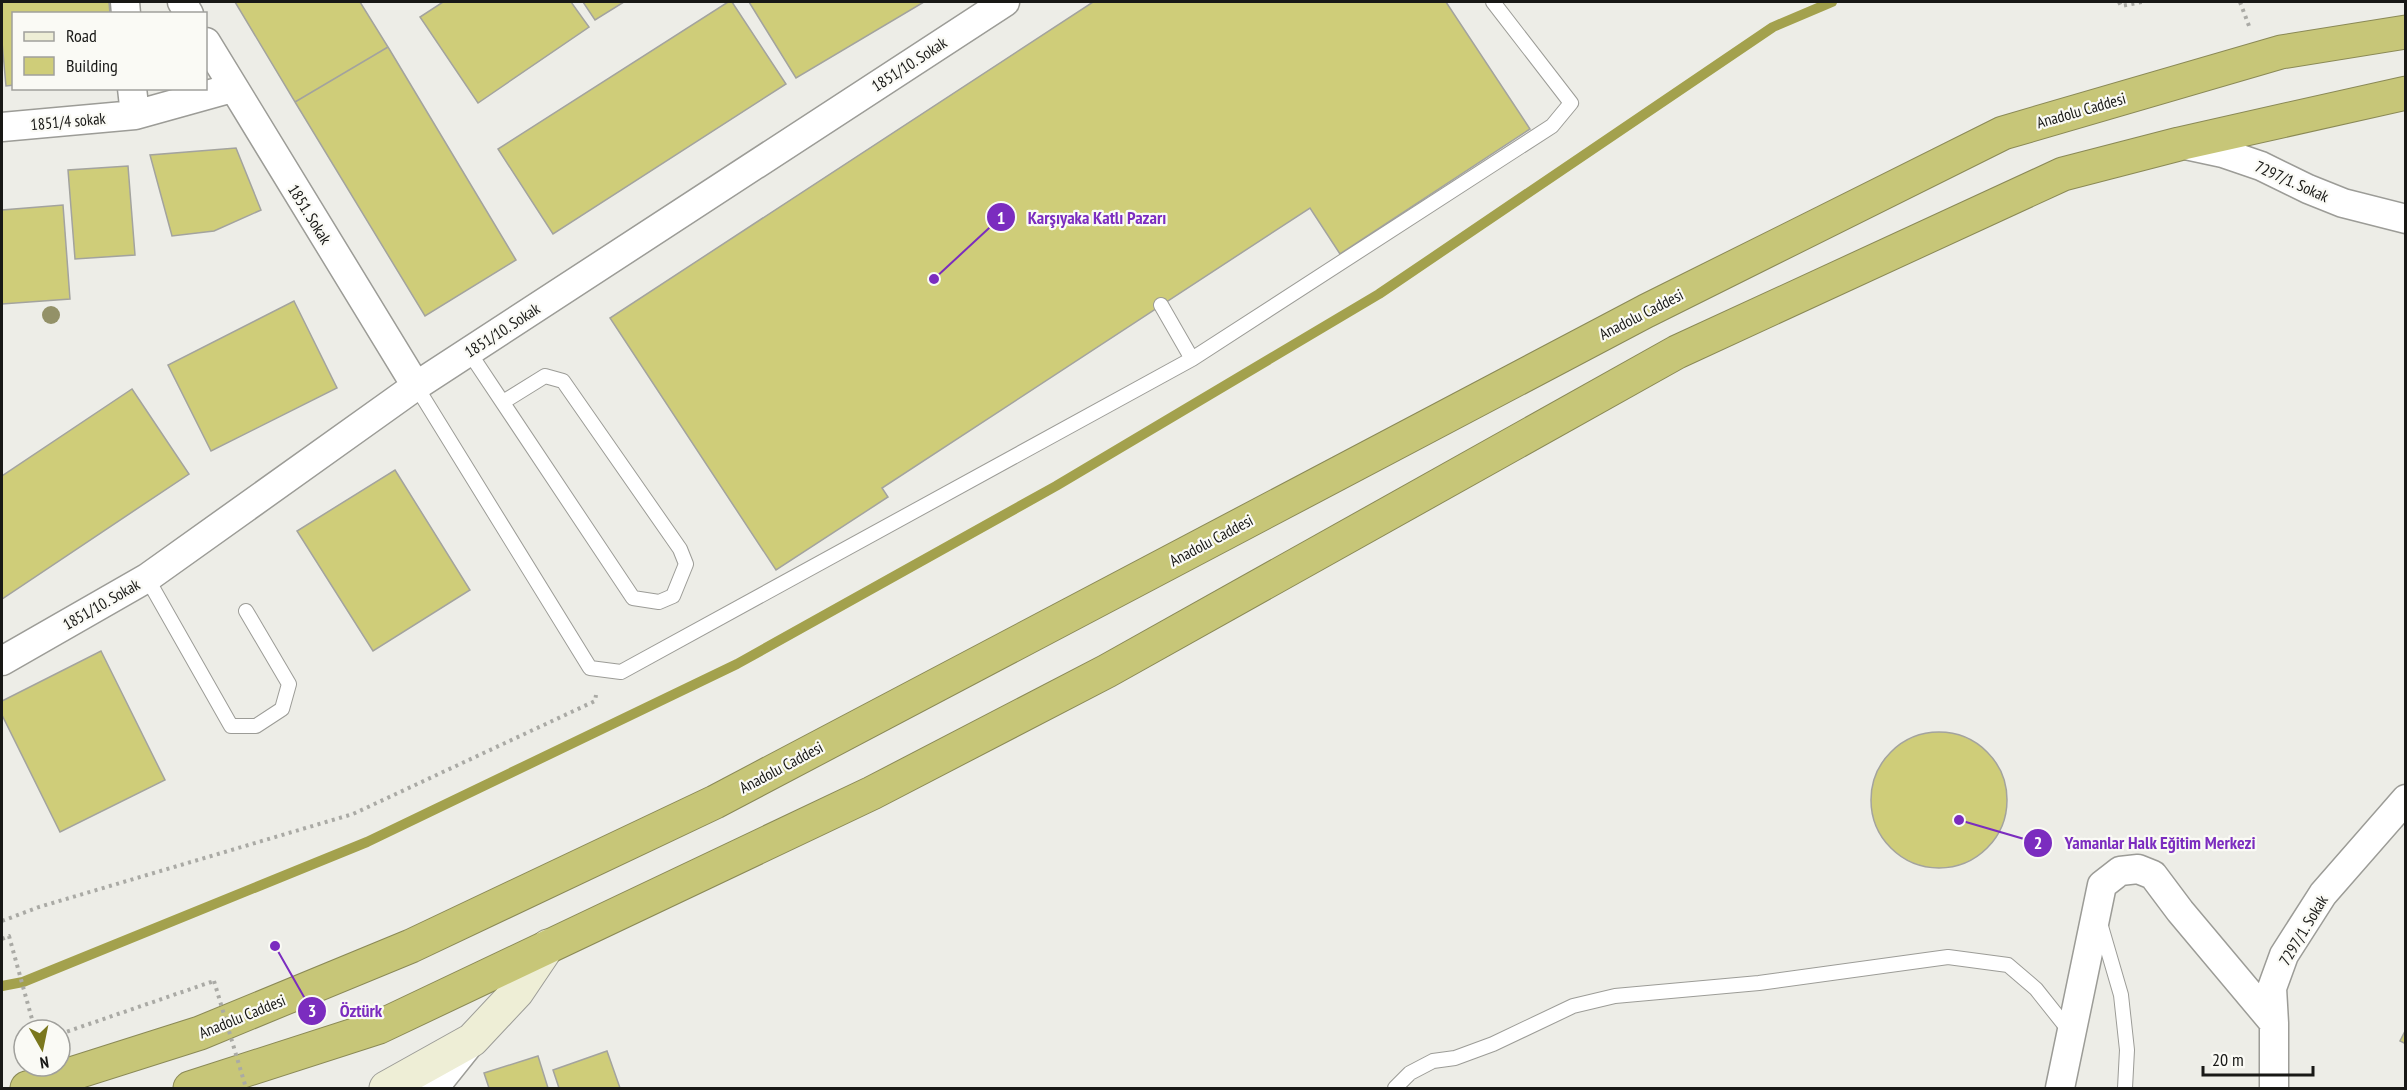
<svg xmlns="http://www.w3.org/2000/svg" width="2407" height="1090" viewBox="0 0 2407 1090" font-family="'PT Sans Narrow',sans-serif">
<rect width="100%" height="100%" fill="#edede7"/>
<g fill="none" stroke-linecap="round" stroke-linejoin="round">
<path stroke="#a3a14d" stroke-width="10" d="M2 986 23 982 367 842 737 664 1056 486 1379 294 1773 27 1832 2"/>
</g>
<path fill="#cfcd79" stroke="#a3a39e" stroke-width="1.5" d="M2 2H109L110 14H14V85L6 86 2 42Z
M235 2H360L388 47 295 102Z
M443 2H571L589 27 478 103 420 17Z
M583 2H624L595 20Z
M728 2H732L786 84 553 234 498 149Z
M749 2H924L796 78Z
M1093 2H1446L1530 129 1340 254 1310 208 882 488 888 497 776 570 610 318Z
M388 47 516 260 425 316 295 102Z
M236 148 261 210 214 231 172 236 150 155Z
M128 166 135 255 75 259 68 170Z
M63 205 70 299 2 304V210Z
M294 301 337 388 211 451 168 365Z
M132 389 189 474 2 599V476Z
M395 470 470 590 373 651 297 531Z
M101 651 165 780 60 832 2 715V701Z
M1871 800a68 68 0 1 1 136 0a68 68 0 1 1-136 0Z
M2406 1029V1044L2400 1041Z
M607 1051 620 1088H559L553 1070Z
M538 1056 548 1088H489L484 1073Z"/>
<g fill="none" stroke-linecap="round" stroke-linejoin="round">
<g stroke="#9c9c97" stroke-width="16">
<path id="lane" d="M469 352 633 598 659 602 673 596 686 564 680 549 563 381 545 376 503 402
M1192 359 1552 126 1571 103 1493 2
M416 386 590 668 621 672 1192 359 1161 305
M147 578 231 726H256L282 709 289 684 246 611
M2100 923 2121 995 2127 1050 2125 1088
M1395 1088 1410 1073 1433 1061 1455 1058 1493 1044 1573 1006 1615 996 1759 983 1948 957 2008 965 2036 989 2071 1033"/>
</g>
<g stroke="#9c9c97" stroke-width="31">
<path id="street" d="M125 2 126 14
M182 2 189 14
M206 42 416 386
M132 88 135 115
M2 127 135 115 232 88
M2181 144 2223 153 2261 166 2308 189 2343 203 2406 219
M2 661 147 578 416 386 1005 2
M434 1088 470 1043
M2060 1088 2102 885 2120 871 2138 869 2153 875 2180 911 2274 1023
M2274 1088V1023L2272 988 2284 955 2323 894 2406 799"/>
</g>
<g stroke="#9c9c97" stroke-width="35">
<path id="secondary" d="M386 1088 472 1040 517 992 548 946"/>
</g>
<g stroke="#8a8956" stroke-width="35">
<path id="highway" d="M27 1088 200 1033 411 946 715 802 1646 311 2003 133 2281 52 2406 32
M190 1088 379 1027 872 793 1107 671 1677 352 2063 174 2179 144 2406 93"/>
</g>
<path stroke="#aaaaa5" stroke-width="4" stroke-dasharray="3 4.5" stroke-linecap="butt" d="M2119 2 2121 6 2142 2
M2240 2 2249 26
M2 921 39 907 353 814 595 701 596 695
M2 939 9 936 35 1030
M60 1034 214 981"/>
<use href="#lane" stroke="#fff" stroke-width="14"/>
<use href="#street" stroke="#fff" stroke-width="28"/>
<use href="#secondary" stroke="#eeeed6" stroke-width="33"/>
<use href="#highway" stroke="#c7c678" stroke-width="33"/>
<path stroke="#aaaaa5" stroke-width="4" stroke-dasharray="3 4.5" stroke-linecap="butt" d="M214 981 246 1088"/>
</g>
<circle fill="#939168" cx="51" cy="315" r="9"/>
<g text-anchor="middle" stroke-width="4.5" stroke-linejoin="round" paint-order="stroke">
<g font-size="16" fill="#181816" stroke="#fafaf5">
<text transform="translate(909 64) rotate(-33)" y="6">1851/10. Sokak</text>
<text transform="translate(2081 110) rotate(-16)" y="6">Anadolu Caddesi</text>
<text transform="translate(68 121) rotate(-5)" y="6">1851/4 sokak</text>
<text transform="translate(2292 181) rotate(24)" y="6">7297/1. Sokak</text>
<text transform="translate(310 214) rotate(58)" y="6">1851. Sokak</text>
<text transform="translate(1641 314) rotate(-27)" y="6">Anadolu Caddesi</text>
<text transform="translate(502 330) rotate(-33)" y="6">1851/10. Sokak</text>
<text transform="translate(1211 540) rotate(-28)" y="6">Anadolu Caddesi</text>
<text transform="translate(101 604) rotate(-30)" y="6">1851/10. Sokak</text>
<text transform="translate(781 767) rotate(-28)" y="6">Anadolu Caddesi</text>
<text transform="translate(2303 930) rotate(-59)" y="6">7297/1. Sokak</text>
<text transform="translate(242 1016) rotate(-22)" y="6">Anadolu Caddesi</text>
</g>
</g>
<path fill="none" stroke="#7b2cbf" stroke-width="2" d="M934 279L1001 217M1959 820L2038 843M275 946L312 1011"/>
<g fill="#7b2cbf" stroke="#fafaf5" stroke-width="2">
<circle cx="934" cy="279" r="6"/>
<circle cx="1959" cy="820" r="6"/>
<circle cx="275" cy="946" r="6"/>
<circle cx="1001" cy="217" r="15"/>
<circle cx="2038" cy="843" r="15"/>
<circle cx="312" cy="1011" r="15"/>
</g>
<g font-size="18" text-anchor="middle" font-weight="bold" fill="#fff">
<text x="1001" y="224">1</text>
<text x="2038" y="849">2</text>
<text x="312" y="1017">3</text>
</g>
<g font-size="18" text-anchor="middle" font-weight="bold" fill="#7b2cbf" stroke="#fafaf5" stroke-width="4.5" stroke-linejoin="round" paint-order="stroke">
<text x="1097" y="224">Karşıyaka Katlı Pazarı</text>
<text x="2160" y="849">Yamanlar Halk Eğitim Merkezi</text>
<text x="361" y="1017">Öztürk</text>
</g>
<rect width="2407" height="1090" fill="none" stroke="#181816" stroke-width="6"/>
<rect x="12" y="12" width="195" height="78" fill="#fafaf5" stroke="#a0a09c" stroke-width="1.5"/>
<rect x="24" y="32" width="30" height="9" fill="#eeeed6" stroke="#a0a09c" stroke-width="1.5"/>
<text x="66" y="42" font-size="18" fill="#181816">Road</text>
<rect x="24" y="57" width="30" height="18" fill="#cfcd79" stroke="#a0a09c" stroke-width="1.5"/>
<text x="66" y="72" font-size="18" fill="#181816">Building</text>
<g transform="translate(42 1048) rotate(171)"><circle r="28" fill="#fafaf5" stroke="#a0a09c" stroke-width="1.5"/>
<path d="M0-4.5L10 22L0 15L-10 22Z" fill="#7a771d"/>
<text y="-9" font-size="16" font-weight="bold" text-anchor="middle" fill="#181816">N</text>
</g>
<path d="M2203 1066v9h110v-9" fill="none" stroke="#181816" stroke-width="3"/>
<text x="2212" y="1066" font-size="18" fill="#181816" stroke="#fafaf5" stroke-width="4.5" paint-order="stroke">20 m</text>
</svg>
